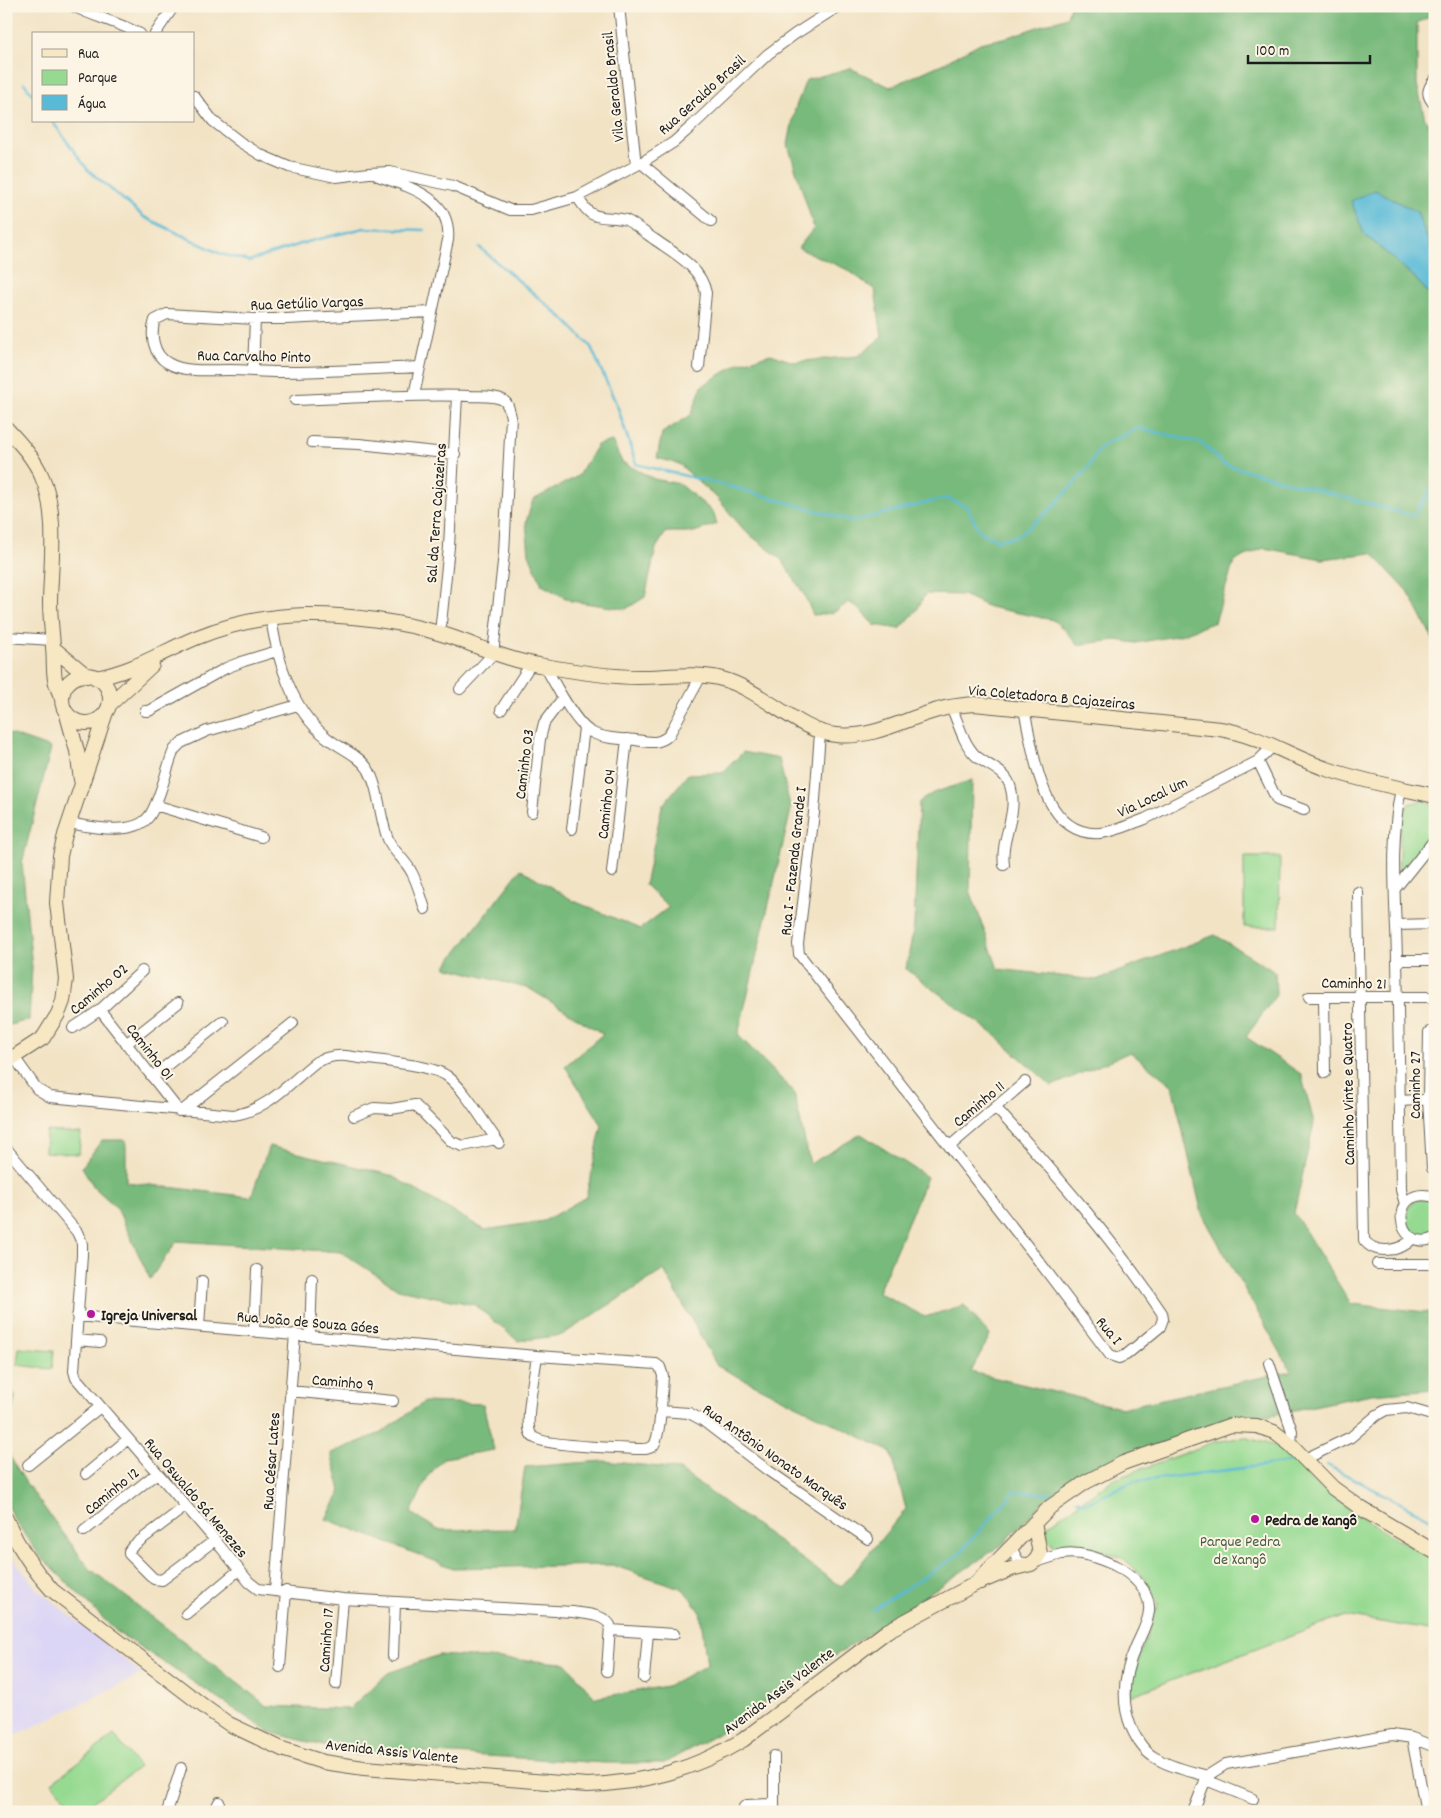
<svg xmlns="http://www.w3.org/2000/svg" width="1441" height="1818" viewBox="0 0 1441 1818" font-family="Dekko,sans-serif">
<rect width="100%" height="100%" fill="#fcf5e5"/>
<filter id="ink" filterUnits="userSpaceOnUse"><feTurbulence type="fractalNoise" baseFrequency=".02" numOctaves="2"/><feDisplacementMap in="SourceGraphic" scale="10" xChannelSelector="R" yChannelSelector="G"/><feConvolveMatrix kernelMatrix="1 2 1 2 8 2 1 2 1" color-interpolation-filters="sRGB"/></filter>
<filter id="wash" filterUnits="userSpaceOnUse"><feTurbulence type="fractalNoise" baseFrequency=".0096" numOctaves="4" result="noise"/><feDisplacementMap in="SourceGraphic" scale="20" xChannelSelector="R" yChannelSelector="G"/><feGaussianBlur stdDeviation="1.12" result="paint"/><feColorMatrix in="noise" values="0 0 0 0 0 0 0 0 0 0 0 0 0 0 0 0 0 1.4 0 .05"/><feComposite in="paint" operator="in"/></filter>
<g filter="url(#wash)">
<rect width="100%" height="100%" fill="#f2e3c5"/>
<path fill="#dcd6f6" d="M6 1544 14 1560 36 1588 142 1674 6 1740Z"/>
<path fill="#96da92" stroke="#597b57" d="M1423 800 1435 805V837L1416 854 1402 877 1398 876 1401 815 1409 804Z
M1244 857H1280L1279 927H1244Z
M46 1131 81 1133 79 1154 45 1152Z
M1419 1199 1431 1200 1435 1203V1233C1415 1243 1396 1221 1409 1206 1412 1203 1416 1201 1419 1199Z
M19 1348 54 1351 52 1369 17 1365Z
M1245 1437 1281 1448 1311 1481 1373 1525 1435 1561V1631L1345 1616 1130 1696 1134 1673 1158 1604 1143 1576 1123 1558 1089 1547 1056 1548 1047 1536 1048 1525 1112 1480 1214 1442Z
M114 1735 139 1767 79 1812H75L52 1782Z"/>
<path fill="#78ba7c" stroke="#4a6b4c" d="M1070 6H1435V14L1417 23V84L1425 119 1435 137V253L1364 234 1412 275 1435 300V643L1409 593 1372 553 1322 559 1264 548 1234 561 1215 622 1180 635 1136 643 1116 640 1077 645 1065 630 1053 620 989 607 963 595 925 594 917 610 900 629 874 625 860 610 849 602 833 613 813 615 804 594 781 559 745 531 717 498 679 464 657 458 662 433 691 415 702 386 739 363 771 354 793 362 858 356 882 337 875 290 848 270 798 248 814 228 788 145 795 109 806 80 850 68 890 87 944 63 980 43 1008 37 1067 17Z
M612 441 622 462 654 479 680 484 713 512 717 524 694 532H666L656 548 645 597 626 609 571 601 542 585 529 554 526 522 533 500 578 476 597 445Z
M7 733 51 748 22 863 32 967 29 1020 6 1026Z
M743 752 779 759 791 810 738 1035 794 1092 810 1164 861 1134 927 1177 878 1292 925 1317 964 1305 990 1335 971 1372 1121 1408 1291 1371 1202 1214 1172 1085 1130 1052 1052 1086 991 1032 906 969 914 926 919 802 933 793 972 780 970 890 998 969 1096 980 1215 935 1275 972 1276 995 1246 1037 1301 1074 1314 1123 1294 1213 1351 1304 1435 1313V1389L1371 1394 1233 1423 1113 1459 1046 1499 1003 1544 716 1735 664 1763H605L402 1751 359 1755 269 1732 116 1631 39 1555 11 1514 6 1498V1450L26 1483 89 1568 267 1706 349 1709 388 1673 439 1655 566 1663 595 1698 667 1686 707 1665 700 1611 683 1589 612 1565 453 1568 326 1519 341 1491 331 1453 381 1433 424 1402 483 1404 494 1450 444 1458 428 1476 411 1513 438 1530 515 1529 525 1467 604 1461 678 1469 841 1587 906 1509 891 1452 717 1366 664 1270 562 1335 518 1341 475 1305 398 1289 341 1252 177 1241 150 1279 117 1208 94 1187 82 1167 102 1140H126V1182L251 1197 269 1146 390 1175 485 1230 544 1221 586 1197 602 1125 565 1066 603 1034 530 989 445 967 521 869 574 901 640 929 669 907 645 885 662 806 688 774 722 773Z
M7 1376 15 1397 6 1446V1377Z"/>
<path fill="#58bad7" stroke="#3a6b7a" d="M1375 190 1417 212 1432 251 1435 253V300L1412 275 1364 234 1351 201Z"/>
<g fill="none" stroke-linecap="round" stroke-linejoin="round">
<path stroke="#58bad7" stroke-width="2.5" d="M24 83 34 96
M52 121 88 170 144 217 221 254 249 261 307 242 364 228 424 230
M479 247 566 321 591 347 618 408 636 464 740 489 853 521 947 498 967 507 980 532 998 540 1018 536 1051 509 1087 469 1101 446 1139 428 1202 443 1223 464 1414 516 1435 483
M1327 1465 1435 1521
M1077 1500 1087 1503 1132 1482 1291 1462
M872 1610 957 1556 1015 1491 1058 1495"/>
</g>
</g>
<g filter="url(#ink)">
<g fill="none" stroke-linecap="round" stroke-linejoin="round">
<g stroke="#676257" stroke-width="12">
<path id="street" d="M73 6C94 17 118 22 140 34
M619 6 636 165
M155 34 174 6
M1435 79C1427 89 1425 95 1435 105
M194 96 213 121 240 142 261 155 289 167 336 177 369 173 390 172 453 186 510 210H531L577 197 641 163 674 142 692 126 768 54 795 34 839 6
M641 163 711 221
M378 176C410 187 452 198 448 240L414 395
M577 197C581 202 584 208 589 212 598 220 614 216 626 220 636 225 645 233 654 239 675 254 701 267 706 293L699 367
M420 367C373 369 326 372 279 372 262 372 245 370 229 370 210 370 185 373 168 363 153 355 150 334 155 320L167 314 255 319H286L431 312
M253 371 255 319
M295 400C353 398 411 394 469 396 479 397 494 395 503 400 509 404 509 410 511 417L504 553 493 654 460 689
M312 442 359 444 455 454
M271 619C278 661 291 709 326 737 339 748 358 754 368 769 380 790 379 817 388 839 393 852 406 860 412 873 418 884 421 897 425 909
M440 633 449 547 457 396
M6 637 52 640
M545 666C554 682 575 724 591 732 604 739 622 739 636 740 648 742 659 745 669 735L701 676
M951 706C958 722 963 743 975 755 988 767 1007 770 1011 789 1018 815 1000 839 1004 865
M501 710 531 664
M1024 710C1034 751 1041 837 1100 833 1115 832 1131 824 1145 819L1258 761 1273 746
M145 711H149L226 668 244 661 277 651
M820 733 814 813 798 944 799 954 1035 1256 1110 1355 1119 1358 1126 1355 1160 1327 1163 1319 1162 1313C1113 1239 1055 1173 996 1108
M1258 761 1277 800 1304 810
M1401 789C1389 845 1396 904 1397 960 1399 1037 1400 1113 1401 1190L1405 1204
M155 805 261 837
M532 812 540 739 544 723 563 698
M69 823C90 827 136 837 150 815 161 798 166 769 174 750L181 743 207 731 298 705
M572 829 584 728
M612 872 627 739
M1395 889 1435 839
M1358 892 1364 1240C1375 1255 1401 1252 1413 1238
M1396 925 1435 924
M1397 960H1435
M1309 997H1435
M1324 997 1325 1073
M100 1010 179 1111
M73 1028 100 1010 142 971
M1429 1032 1428 1099 1432 1168
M126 1044 178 1003
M14 1057 37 1089 50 1097 233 1115C267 1111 290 1082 316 1062 326 1057 335 1055 346 1056 370 1060 430 1064 447 1076 465 1089 485 1125 499 1143
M152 1077 223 1021
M1400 1101 1435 1099
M182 1111 293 1023
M354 1116 374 1108 391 1109 415 1105 452 1142 463 1146 496 1139
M950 1146 1025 1082
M6 1148 77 1232 82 1243V1255L74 1371 76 1378 215 1540 249 1582 258 1589 343 1599 573 1612C585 1614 603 1614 610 1625L607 1671
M1435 1197C1387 1183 1394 1255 1435 1238
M1377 1264H1435
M77 1316 537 1356 656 1364 660 1367 663 1376C662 1389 661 1438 653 1446 648 1450 643 1449 637 1449 618 1448 548 1446 535 1438 532 1437 531 1435 530 1432 525 1419 535 1372 537 1356
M199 1326 202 1281
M254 1331 257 1270
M310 1335 312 1279
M76 1340 100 1342
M1269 1363 1292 1431 1291 1445
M290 1391 393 1401
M661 1411 689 1413 702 1420 766 1469 868 1539
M1305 1459 1351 1437 1377 1415 1386 1410 1407 1408 1435 1416
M28 1465 100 1407
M86 1474 128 1439
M186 1506 133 1546 129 1551V1554L154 1579 162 1580 215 1540
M84 1531 157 1473
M1011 1548 1019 1562C1033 1566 1048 1557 1062 1554 1080 1551 1098 1558 1114 1565 1130 1573 1151 1590 1149 1611 1148 1623 1141 1635 1136 1646 1124 1673 1120 1700 1131 1727 1136 1738 1143 1751 1154 1757 1169 1767 1190 1771 1207 1776
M275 1590 295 1334
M186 1614 239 1570
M611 1630 674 1634
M393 1656 395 1603
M280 1667 286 1591
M644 1678 648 1633
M336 1684 343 1599
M1412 1738 1426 1812
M774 1756V1806
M1206 1780 1253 1799
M167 1812 181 1768
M214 1812 219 1802
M742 1812 744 1807 747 1805 771 1804 774 1806 775 1811
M1193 1812 1207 1776 1226 1764 1392 1735 1412 1738 1435 1747"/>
</g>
<g stroke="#676257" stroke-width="16">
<path id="secondary" d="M6 428C20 443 34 458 42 477 58 513 51 562 50 601 50 616 52 631 53 647 55 668 51 677 62 698
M53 648 87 676
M62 699a24 24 0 1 1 48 0a24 24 0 1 1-48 0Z
M96 678C135 671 163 651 198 637 232 623 269 616 306 615 346 614 404 622 442 634 475 644 505 660 539 665 571 671 606 677 639 677 667 677 695 672 722 679 761 689 799 732 836 735 873 739 904 719 938 710 950 706 962 705 974 704L1220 729C1259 735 1291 757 1327 769 1362 781 1399 788 1435 796
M109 705 152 665
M67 715 77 751 81 780
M6 1062 43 1038 58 1014 63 1001 66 979 57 903 60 856 65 835 106 712
M6 1519C18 1547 32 1568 52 1590L210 1711 229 1724 282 1749 323 1762 364 1768 587 1785C645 1783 693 1770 743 1740L887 1631 975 1584 1050 1507 1086 1482 1123 1463 1231 1425 1257 1426 1274 1432 1291 1445 1333 1488 1362 1509 1435 1552
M980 1582 1011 1569 1031 1564 1036 1560 1040 1553 1034 1523"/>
</g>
<use href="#street" stroke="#fff" stroke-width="10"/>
<use href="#secondary" stroke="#f7e8c3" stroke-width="14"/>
</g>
</g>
<g fill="#b5179e" stroke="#fcf5e5" stroke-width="2">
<circle cx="91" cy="1314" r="5"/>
<circle cx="1255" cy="1519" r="5"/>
</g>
<g text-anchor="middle" stroke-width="4" stroke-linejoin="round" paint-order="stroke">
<g font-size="16" fill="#1c1c1c" stroke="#fcf5e5">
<text transform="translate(612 87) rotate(-96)" y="6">Vila Geraldo Brasil</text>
<text transform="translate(701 94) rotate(-42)" y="6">Rua Geraldo Brasil</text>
<text transform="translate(307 302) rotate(-2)" y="6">Rua Getúlio Vargas</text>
<text transform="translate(254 355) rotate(1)" y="6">Rua Carvalho Pinto</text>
<text transform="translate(435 513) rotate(-86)" y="6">Sal da Terra Cajazeiras</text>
<text transform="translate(1052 696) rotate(5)" y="6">Via Coletadora B Cajazeiras</text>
<text transform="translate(523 764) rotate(-83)" y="6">Caminho 03</text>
<text transform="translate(1152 796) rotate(-25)" y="6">Via Local Um</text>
<text transform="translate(605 804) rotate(-84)" y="6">Caminho 04</text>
<text transform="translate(792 861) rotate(-84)" y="6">Rua I - Fazenda Grande I</text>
<text transform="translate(1354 982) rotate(1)" y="6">Caminho 21</text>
<text transform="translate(98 988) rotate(-40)" y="6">Caminho 02</text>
<text transform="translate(151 1051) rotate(52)" y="6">Caminho 01</text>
<text transform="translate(1414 1085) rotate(-90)" y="6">Caminho 27</text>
<text transform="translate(1347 1094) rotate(-91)" y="6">Caminho Vinte e Quatro</text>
<text transform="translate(978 1103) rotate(-40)" y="6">Caminho 11</text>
<text transform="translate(308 1321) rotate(5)" y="6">Rua João de Souza Góes</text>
<text transform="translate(1110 1330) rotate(50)" y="6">Rua I</text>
<text transform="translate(343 1381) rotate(5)" y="6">Caminho 9</text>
<text transform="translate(776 1456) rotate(35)" y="6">Rua Antônio Nonato Marquês</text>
<text transform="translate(270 1461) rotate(-86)" y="6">Rua César Lates</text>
<text transform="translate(111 1490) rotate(-39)" y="6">Caminho 12</text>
<text transform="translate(197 1497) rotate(50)" y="6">Rua Oswaldo Sá Menezes</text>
<text transform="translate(325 1640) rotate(-86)" y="6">Caminho 17</text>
<text transform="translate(778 1690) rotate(-37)" y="6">Avenida Assis Valente</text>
<text transform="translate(392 1750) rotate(6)" y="6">Avenida Assis Valente</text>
</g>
<g font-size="16" font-weight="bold" fill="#1c1c1c" stroke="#fcf5e5" text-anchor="start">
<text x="101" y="1320">Igreja Universal</text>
<text x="1265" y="1525">Pedra de Xangô</text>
</g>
<g font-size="16" fill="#475e45" stroke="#fcf5e5">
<text x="1240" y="1546">Parque Pedra<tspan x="1240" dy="18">de Xangô</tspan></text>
</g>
</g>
<rect width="1441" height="1818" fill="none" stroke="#fcf5e5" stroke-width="25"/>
<rect x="32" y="32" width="162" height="90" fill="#fcf5e5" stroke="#a29e95"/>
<rect x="42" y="49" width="25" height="8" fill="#f7e8c3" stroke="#a29e95"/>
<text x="78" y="58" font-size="15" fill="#1c1c1c">Rua</text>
<rect x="42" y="70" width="25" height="15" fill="#96da92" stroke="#a29e95"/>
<text x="78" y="82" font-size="15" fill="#1c1c1c">Parque</text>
<rect x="42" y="95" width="25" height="15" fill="#58bad7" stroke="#a29e95"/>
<text x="78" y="108" font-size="15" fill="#1c1c1c">Água</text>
<path d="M1248 55v8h122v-8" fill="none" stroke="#1c1c1c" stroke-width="2.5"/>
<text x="1256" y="55" font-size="15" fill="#1c1c1c" stroke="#fcf5e5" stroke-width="4" paint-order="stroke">100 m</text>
</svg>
